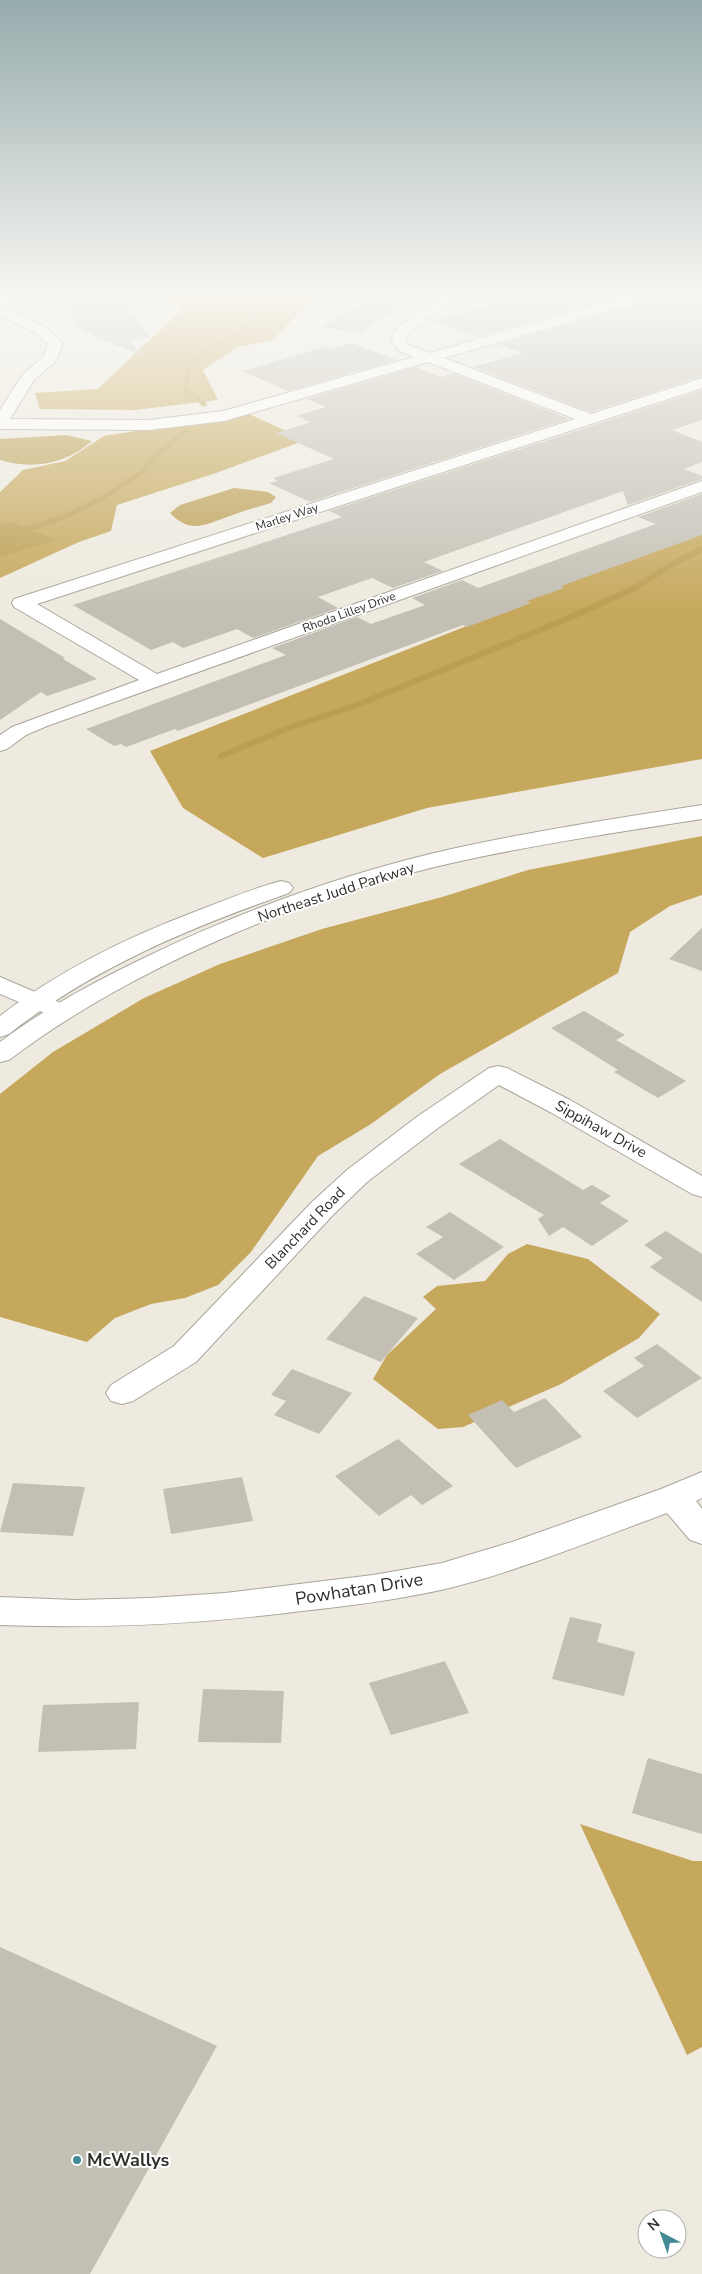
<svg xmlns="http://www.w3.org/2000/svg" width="702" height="2274" viewBox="0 0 702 2274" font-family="'Nunito Sans',sans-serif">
<rect width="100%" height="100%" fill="#eeeadf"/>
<path fill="#c6a85c" d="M147 293H319L272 340 238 347 203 370 218 400 135 410 40 409 35 393 98 389 183 308Z
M247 413 306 440 216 473 117 505 111 531 79 542 0 578V492L23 470 65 461 104 436Z
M702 532V759L427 808 263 858 183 808 150 751 487 618 554 586Z
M702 836V895L670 906 630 932 618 973 440 1074 371 1124 318 1156 251 1252 218 1285 185 1298 151 1304 115 1318 87 1342 0 1317V1094L53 1052 144 998 220 964 322 929 442 897 528 870Z
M527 1244 588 1259 660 1314 639 1338 561 1384 463 1427 438 1429 373 1379 387 1355 436 1309 423 1297 437 1286 485 1281 508 1254Z
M580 1824 693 1861H702V2047L687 2055Z"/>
<path fill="#bc9e52" d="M66 435 92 441C66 464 33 470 0 460V439Z
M234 488 268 492 276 497 271 503C257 507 243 511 230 516 206 524 191 535 170 513L180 505Z
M11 522 56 540 0 557V525Z"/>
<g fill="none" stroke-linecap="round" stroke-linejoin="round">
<path stroke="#bc9e52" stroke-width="5" d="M204 404 186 389 189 364 205 351 231 337 294 293
M36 526 64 517 99 500 141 473 157 455 185 431"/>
<path stroke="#bc9e52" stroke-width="6" d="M0 538 40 525
M221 756 286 729 362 703 562 621 633 589 676 562 702 549"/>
</g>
<path fill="#c3bfb4" d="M84 293H119L150 338 130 340 142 356 96 337 78 326 61 299Z
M377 293H422L361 333 322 327 352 307 358 308Z
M534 293H631L478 337 433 321Z
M664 293H679L680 303 702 297V376L591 412 473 367 522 353 498 344 661 298Z
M351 343 397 360 288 391 242 371 328 346 329 349Z
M416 367 441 377 452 373 569 419 310 502 269 483 278 481 273 478 334 459 276 433 311 422 296 416 326 407 307 399Z
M702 390V420L672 430 702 442V462L684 469 702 476V479L628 505 623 491 598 500 424 562 443 571 393 588 372 578 318 597 338 608 253 638 237 629 183 648 173 642 151 650 73 605 342 517 329 511Z
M702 494V535L561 586 564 588 527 601 531 603 467 627 463 625 178 731 175 729 126 747 121 744 114 746 86 729 286 655 272 648 357 617 371 624 425 605 412 598 462 580 478 588 656 524 638 517Z
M0 619 65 658 63 659 97 679 47 696 41 692 0 720Z
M702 928V971L669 959Z
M584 1011 625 1035 616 1040 686 1081 658 1098 614 1072 618 1070 551 1028Z
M500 1139 583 1190 592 1185 611 1196 600 1203 629 1221 592 1246 563 1227 549 1236 538 1219 544 1215 459 1164Z
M450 1212 504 1247 454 1280 416 1254 443 1237 426 1227Z
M666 1231 702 1254V1302L650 1267 663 1258 644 1245Z
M364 1296 418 1318 381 1362 326 1339Z
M657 1344 702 1378 637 1418 603 1391 644 1366 634 1358Z
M292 1369 352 1393 319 1434 274 1415 286 1401 271 1395Z
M545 1398 582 1437 516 1468 468 1415 502 1400 514 1412Z
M398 1439 453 1486 422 1505 411 1495 379 1516 335 1476Z
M242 1477 253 1521 171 1534 163 1489Z
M13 1483 85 1487 73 1536 0 1532Z
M570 1617 602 1624 597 1642 635 1652 624 1696 552 1679Z
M445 1661 469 1713 391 1735 369 1683Z
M203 1689 284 1691 281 1743 198 1742Z
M139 1702 136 1749 38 1752 43 1705Z
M648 1758 702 1774V1834L632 1813Z
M0 1947 217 2046 90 2274H0Z"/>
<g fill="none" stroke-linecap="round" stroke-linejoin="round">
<g stroke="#a9a59b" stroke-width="2">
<path id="street" d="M15 293H41L39 296 0 305V297Z
M445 293H461L407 334 406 341 409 345 430 353 639 293H662L660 296 444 358 591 414 702 378V388L37 604 157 674 702 481V492L47 726 26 735 7 749 0 751V735L12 727 139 680 14 607 12 603 14 599 575 419 428 362 224 421 149 430 0 429V410L23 374 44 356 48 344 36 333 0 316V307L46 327 63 343 56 361 34 380 10 419 149 420 223 411 414 357 399 351 392 341 393 332Z
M0 977 70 1007 74 1012 70 1017 61 1020 0 994Z
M498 1066 507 1068 570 1100 702 1176V1197L692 1194 550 1112 499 1085 438 1128 367 1182 332 1216 196 1362 133 1401 122 1404 111 1401 106 1393 111 1385 174 1346 312 1202 347 1170 418 1116 489 1068Z
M702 1472V1498L696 1501 702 1509V1544L690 1540 667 1513C593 1540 518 1572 441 1590 395 1600 349 1606 302 1611 201 1624 102 1629 0 1625V1597L75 1600 150 1598 225 1593 373 1575 442 1563 512 1542 661 1489Z"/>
</g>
<g stroke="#a9a59b" stroke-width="2">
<path id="highway" d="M702 805V819C620 832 537 844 456 862 305 896 133 966 9 1060L0 1062V1042C44 1009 94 982 144 958 243 910 348 872 456 848 538 830 620 818 702 805Z
M281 881 289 883 293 888 289 893C189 928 93 968 9 1034L0 1037V1016C61 969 130 936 202 909 228 899 254 888 281 881Z"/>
</g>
<use href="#street" fill="#fff" fill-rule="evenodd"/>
<use href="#highway" fill="#fff" fill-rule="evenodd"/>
</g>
<linearGradient id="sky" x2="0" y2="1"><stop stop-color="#96abac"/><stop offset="0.48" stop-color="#f7f6f1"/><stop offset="1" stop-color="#f7f6f1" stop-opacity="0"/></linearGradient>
<rect width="702" height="612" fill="url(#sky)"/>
<circle fill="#448a95" stroke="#fff" stroke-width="2" cx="77" cy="2160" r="5"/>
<g text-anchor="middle" stroke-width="4" stroke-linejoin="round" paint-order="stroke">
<g font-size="12" fill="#312f2b" stroke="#fff">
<text transform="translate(287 517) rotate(-18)" y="4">Marley Way</text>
<text transform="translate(349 612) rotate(-20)" y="4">Rhoda Lilley Drive</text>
</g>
<g font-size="15" fill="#312f2b" stroke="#fff">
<text transform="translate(336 892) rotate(-18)" y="5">Northeast Judd Parkway</text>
<text transform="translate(601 1129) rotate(29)" y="5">Sippihaw Drive</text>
<text transform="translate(305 1228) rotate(-46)" y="5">Blanchard Road</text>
</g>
<g font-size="18" fill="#312f2b" stroke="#fff">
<text transform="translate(359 1589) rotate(-9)" y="6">Powhatan Drive</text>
</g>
<g font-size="18" font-weight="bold" fill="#312f2b" stroke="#fff" text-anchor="start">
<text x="87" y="2166">McWallys</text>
</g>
</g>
<g transform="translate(662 2234) rotate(319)"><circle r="24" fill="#ffffff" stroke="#adacaa"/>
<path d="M0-4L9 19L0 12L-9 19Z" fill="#448a95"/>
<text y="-8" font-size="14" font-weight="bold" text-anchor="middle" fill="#312f2b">N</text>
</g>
</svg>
